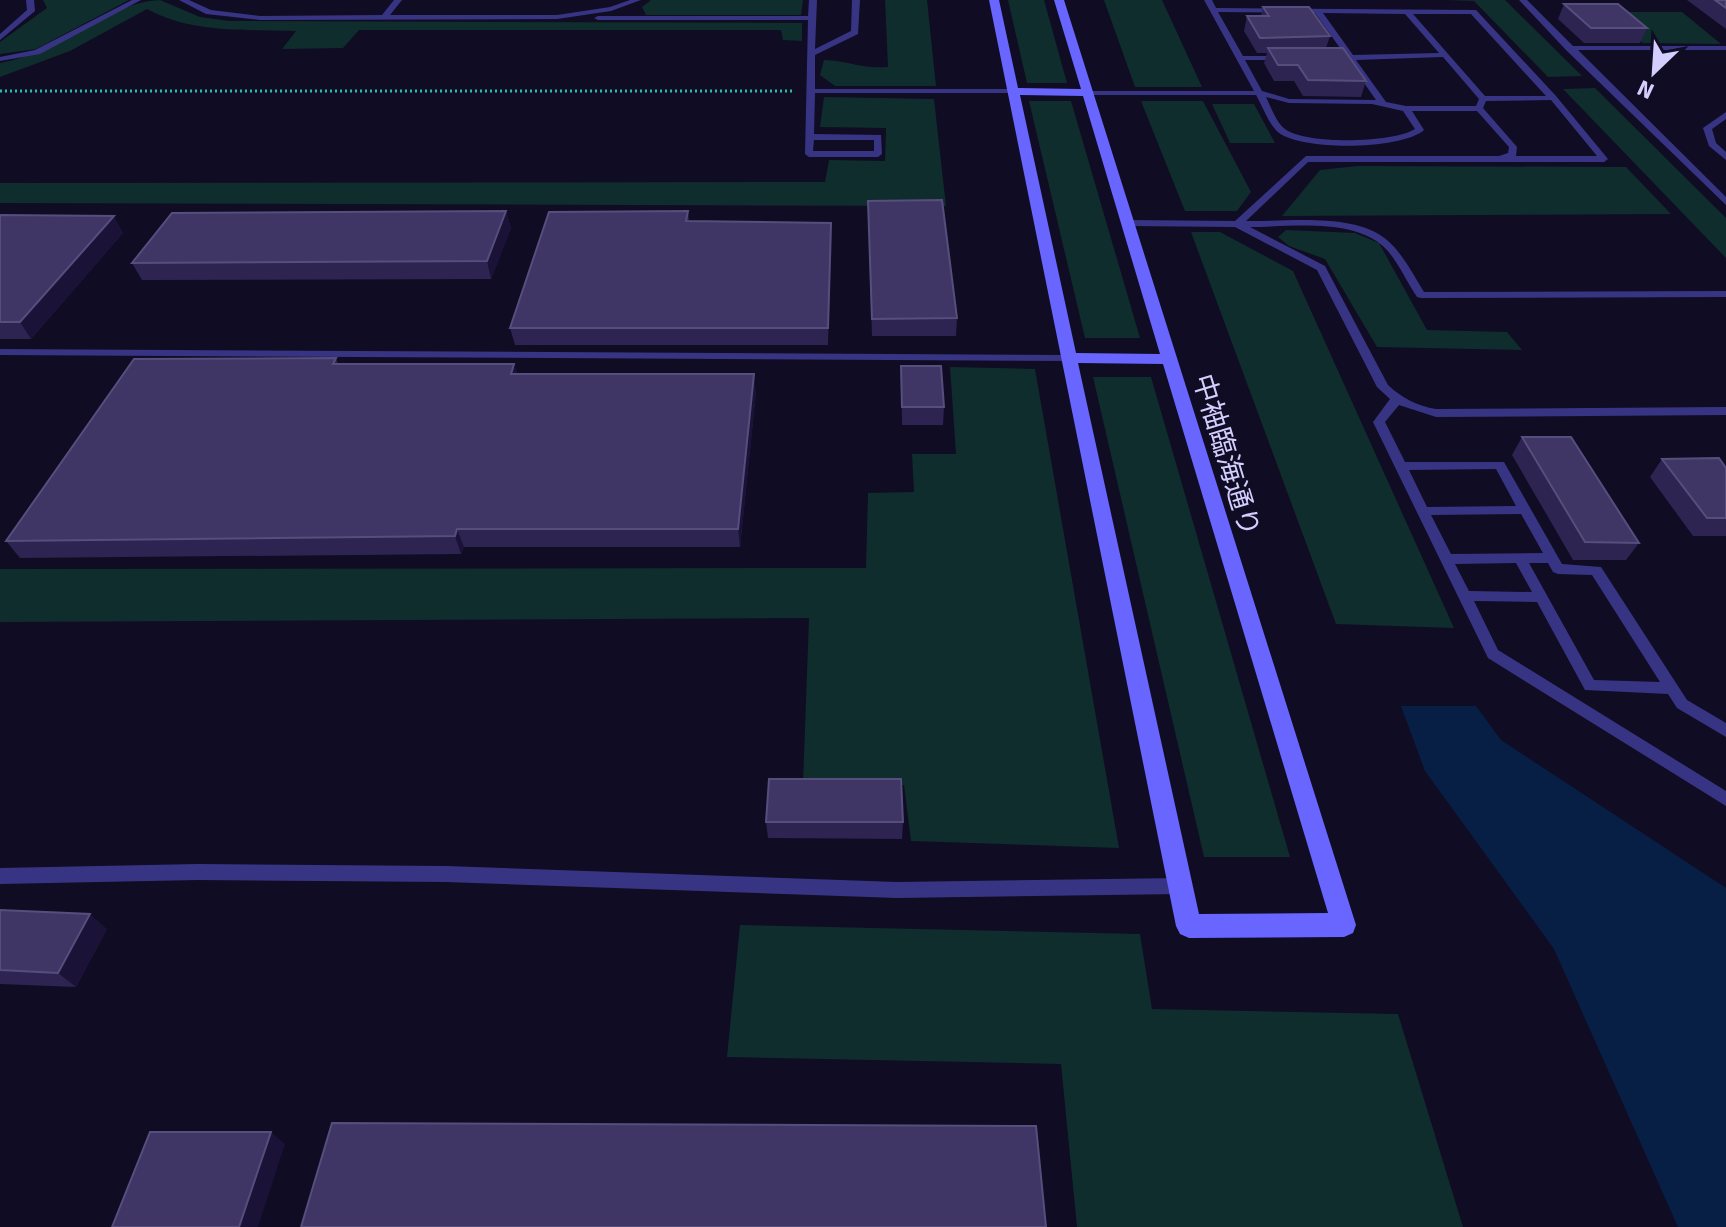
<svg xmlns="http://www.w3.org/2000/svg" width="1726" height="1227" viewBox="0 0 1726 1227" font-family="Signika,'Noto Sans JP',sans-serif">
<rect width="100%" height="100%" fill="#100c23"/>
<path fill="#0f2d2c" d="M43 0H129L36 49 0 54V42L47 8Z
M160 0 200 17 229 21 802 23V41L783 40 781 30H359L343 48 282 49 296 31C244 29 193 34 147 9L70 51 0 77V63C57 54 103 3 160 0Z
M651 0H803L801 15H646L642 7Z
M885 0H927L936 86H835L820 75 824 60C850 61 861 69 888 67Z
M1008 0H1044L1067 83H1027Z
M1104 0H1162L1202 87H1135Z
M1445 0H1505L1582 76 1548 77 1474 1Z
M1607 12H1682L1721 44 1643 43Z
M1595 88 1726 218V258L1563 89Z
M824 97 934 99 946 206 0 203V183L825 182 829 160 885 161 886 128 820 127Z
M1029 101H1071L1140 338H1085Z
M1141 101H1203L1251 192 1237 211H1185Z
M1212 104H1254L1275 143H1230Z
M1357 166 1626 167 1671 214 1282 216 1320 170Z
M1286 230 1355 233 1379 243 1427 330 1507 332 1522 350 1377 347 1325 259 1289 246 1278 237Z
M1191 232H1220L1293 271 1454 628 1336 624Z
M950 367 1035 369 1119 848 911 841 904 785 803 783 809 618 0 622V569L866 568 868 493 914 492 912 454H956Z
M1093 377H1151L1290 857H1204Z
M740 925 1140 934 1152 1009 1398 1014 1463 1227H1077L1061 1064 727 1057Z"/>
<path fill="#081f45" d="M1401 706H1476L1501 740 1726 888V1227H1678L1554 949 1425 771Z"/>
<g fill="none" stroke-linecap="round" stroke-linejoin="round">
<path stroke="#27bab2" stroke-width="3" stroke-dasharray="2 3" stroke-linecap="butt" d="M0 91H795"/>
<path fill="#383484" fill-rule="evenodd" d="M26 0H34L35 11 0 40V34L27 10Z
M132 0H141L40 54 0 61V57L35 50Z
M179 0H189L211 10 260 16 382 15 394 0H402L390 15H557L610 7 630 0H641L611 11 557 19 260 20 206 14Z
M809 0H817L815 49 851 31 852 0H860L858 34 815 55V89H1013L1017 91 1013 93H815L814 134 881 135 882 154 878 157H809L805 154 808 20H598L594 18 598 16H808ZM814 140H874V151H813Z
M1204 0H1212L1216 8 1476 10 1556 96 1608 159 1604 162H1308L1246 221C1287 222 1354 212 1387 240 1403 254 1413 274 1424 292L1726 291V297L1421 298 1417 297C1407 282 1399 264 1387 250 1356 217 1292 227 1250 227L1325 266 1388 385C1402 398 1417 406 1436 409L1726 407V415L1436 417 1399 405 1385 422 1405 462H1504L1562 564 1601 567 1687 700 1726 723V737L1677 708 1668 694 1585 690 1537 602 1474 601 1498 650 1726 791V806L1488 658 1373 422 1390 399 1377 387 1317 270 1235 227 1128 226 1123 223 1128 220 1235 221 1306 156H1499L1508 153 1509 147 1477 111H1412L1424 130C1401 150 1304 151 1279 133 1269 125 1263 107 1256 95H1085V91H1254ZM1218 12 1315 13 1345 55 1330 56V60H1348L1376 100 1289 99 1262 91 1245 60H1284L1288 58 1284 56H1243ZM1323 13 1405 14 1439 53 1353 55ZM1413 14H1471L1546 96H1485ZM1443 57 1479 99 1476 106H1406L1386 102 1356 60ZM1266 97 1289 103 1372 104 1403 111 1415 129C1394 143 1306 145 1285 129 1276 122 1271 107 1266 97ZM1551 100 1597 156H1516L1517 147 1483 108 1486 101ZM1496 469 1516 506 1427 507 1409 470ZM1521 514 1543 553 1451 554 1431 515ZM1516 563 1532 592 1469 591 1455 564ZM1529 563H1548L1553 572 1558 574 1592 575 1660 682 1594 680Z
M1519 0H1527L1573 46H1726V50H1578L1726 197V205L1566 50Z
M1726 112V119L1712 129 1716 143 1726 152V160L1709 146 1703 128Z
M0 349 1069 355 1075 358 1069 361 0 355Z
M198 864 446 866 897 882 1181 878 1187 881 1190 886 1187 891 1181 894 897 898 446 882 198 880 0 884V868Z"/>
<path fill="#6965ff" fill-rule="evenodd" d="M989 0H999L1018 88 1081 89 1054 0H1064L1356 925 1353 933 1344 937 1189 938 1180 934 1176 926ZM1020 95 1083 96 1160 354 1076 353ZM1078 363 1163 364 1328 913 1199 914Z"/>
</g>
<path fill="#2d2452" d="M1687 0H1726V29Z
M1564 4 1647 28 1640 43H1584L1558 19Z
M1263 7 1330 36 1326 48 1366 81 1361 97 1303 96 1294 81H1274L1264 63 1267 53H1257L1244 31 1247 16H1261Z
M868 201 957 318 956 336H872Z
M506 211 511 228 491 279 142 280 132 263Z
M688 211 689 221 831 223 828 345H515L510 328Z
M0 215 123 233 31 339H0Z
M336 358 338 364H514L517 374 756 392 740 547H464L461 554 20 558 6 541Z
M901 366 944 407 943 425H902Z
M1522 437 1639 543 1626 560H1573L1512 455Z
M1662 459 1726 468V536H1693L1650 477Z
M766 822H903L902 839 768 838Z
M0 910 107 929 76 987 0 984Z"/>
<path fill="#1a1337" d="M506 211 511 228 491 279 487 261Z
M114 216 123 233 31 339 20 322Z
M831 223 832 240 828 345V328Z
M514 364 519 382 511 374Z
M754 374 756 392 740 547 738 529Z
M457 529 464 547 461 554 455 536Z
M90 914 107 929 76 987 58 973Z
M271 1132 285 1144 258 1227H239Z"/>
<path fill="#3f3665" stroke="#564e7d" stroke-width="2" d="M1715 0H1726V8Z
M1564 4H1618L1647 28H1591Z
M1263 7H1309L1330 36 1260 38 1247 16H1269Z
M1268 48H1343L1366 81 1308 80 1298 65H1278Z
M942 200 957 318 872 319 868 201Z
M506 211 487 261 132 263 172 213Z
M688 211 686 221 831 223 828 328H510L549 212Z
M0 215 114 216 20 322H0Z
M336 358 333 364H514L511 374H754L738 529H457L455 536 6 541 134 359Z
M901 366H941L944 407H902Z
M1522 437H1571L1639 543 1585 542Z
M1719 458 1726 468V518H1707L1662 459Z
M769 779H901L903 822H766Z
M0 910 90 914 58 973 0 970Z
M332 1123 1036 1126 1046 1227H301Z
M150 1132H271L239 1227H112Z"/>
<g text-anchor="middle" stroke-width="7" stroke-linejoin="round" paint-order="stroke">
<g font-size="28" fill="#d4ceff" stroke="#100c23">
<text transform="translate(1227 455) rotate(73)" y="10">中袖臨海通り</text>
</g>
</g>
<g transform="translate(1654 72) rotate(205)" stroke="#100c23" stroke-width="6" paint-order="stroke">
<path d="M0-6L14 30L0 20L-14 30Z" fill="#d4ceff"/>
<text y="-12" font-size="22" font-weight="bold" text-anchor="middle" fill="#d4ceff">N</text>
</g>
</svg>
